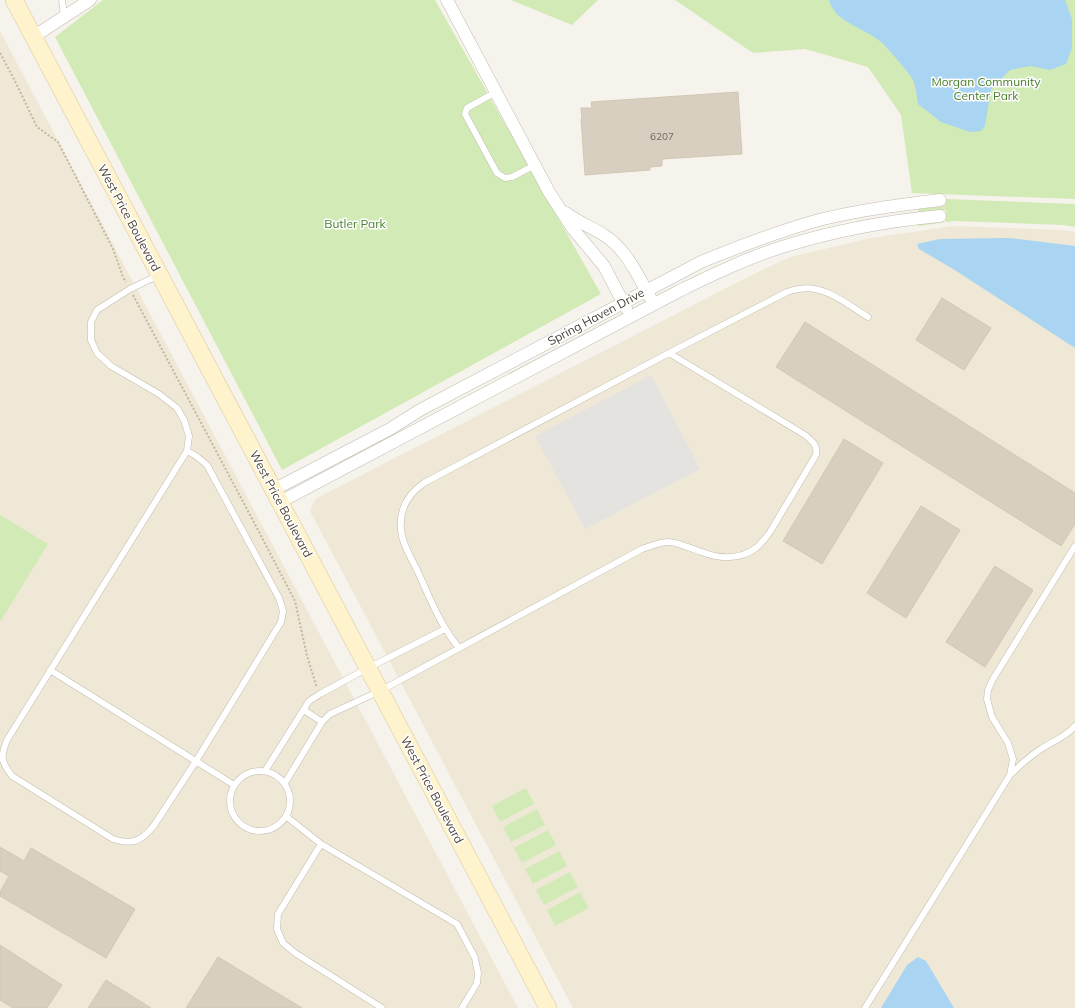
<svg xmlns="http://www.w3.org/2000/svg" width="1075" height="1008" viewBox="0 0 1075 1008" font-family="Mulish,sans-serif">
<rect width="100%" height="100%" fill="#f6f3ec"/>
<path fill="#efe8d6" d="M0 31 518 1008H0Z
M954 226 1063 230 1075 232V1008H573L310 511 315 499 752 275 790 257 871 238Z"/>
<path fill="#d2eab5" d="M103 0H435L601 294 282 470 55 37Z
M511 0H598L572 25Z
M675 0H1075V199L912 193 901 115 868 67 805 49 753 53Z
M945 199 1075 204V227L1063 225 955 221 918 226V224L946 222V210L918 212V209L945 206Z
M0 515 48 544 0 622Z
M526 788 534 804 500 822 492 806Z
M537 809 545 825 511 842 503 827Z
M548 830 556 845 522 863 514 848Z
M559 851 567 866 533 884 525 869Z
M570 872 578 887 544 905 536 890Z
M580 892 589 908 555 926 547 910Z"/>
<path fill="#e5e3e0" d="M651 375 700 469 585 529 535 436Z"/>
<path fill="#a9d4f2" d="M829 0H1065L1072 19V48L1066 64 1050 70 1030 66 1010 70 991 89 985 126 981 131 970 132 941 122 918 104C917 96 916 88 913 80 911 75 886 46 881 42 865 28 834 22 829 0Z
M1009 238 1075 246V348L953 269 919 249 917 244 940 239Z
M918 957 926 961 954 1008H881L907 965Z"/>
<path fill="#d8cfc1" stroke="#d3c7b4" d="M738 92 742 154 662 159V166L650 167V170L585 175 581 119H582L581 108H592L591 102Z
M942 298 991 328 964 370 916 340Z
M805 322 1075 493V524L1061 546 776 367Z
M844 439 883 463 822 564 783 541Z
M921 506 960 530 906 618 867 593Z
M995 566 1033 590 985 667 946 642Z
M0 847 24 861 31 848 135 909 106 958 0 896V892L9 876 0 871Z
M0 945 62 985 47 1008H13L0 1000Z
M218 957 302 1008H186Z
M106 980 151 1008H88Z"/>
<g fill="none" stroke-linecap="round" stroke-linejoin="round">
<g stroke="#c2bbae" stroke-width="7">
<path id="lane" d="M62 0 64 17
M496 92 467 108 465 114 497 173 505 178 512 177 535 165
M159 275 130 289 97 310 91 322V340L97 353 111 366 159 394 177 408 184 420 189 436 187 451 7 740C0 758 1 761 12 776L113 839C132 845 140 842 153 827L196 761 281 622 283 611 279 598 207 465 196 456 187 451
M459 648C454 642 449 635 445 628 434 610 426 589 417 570 411 557 402 544 401 530 399 510 408 494 424 483L669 353 787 292C791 291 795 289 799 289 824 284 848 305 868 317
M50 670 234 785
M304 710 322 722
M230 801a30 30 0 1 1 60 0a30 30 0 1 1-60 0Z
M265 771 309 701 320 694 368 668 445 629
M1010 775 1013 759 1008 743 992 717 987 699 988 690 993 679 1075 546
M285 783 322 722 330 714 380 691 642 549C651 546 660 542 669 542 681 543 691 549 702 552 719 559 740 560 756 548 761 544 766 537 770 532L816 455C818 445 812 441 805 435L669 353
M287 817 321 844 457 924 475 958 478 973 477 983 462 1008
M321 844 278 914 277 929 283 943 295 953 382 1008
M865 1008 1010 775C1020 765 1030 756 1041 749 1053 741 1066 737 1075 726"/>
</g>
<g stroke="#c2bbae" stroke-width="13">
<path id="street" d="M447 0 549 192 573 229 604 266 626 308
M33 37 90 0
M566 213C578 222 591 227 604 235 626 249 637 274 650 297
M273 490 390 429 420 410 701 262C740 246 779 231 819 220 859 210 899 205 940 200
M280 502 681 290C714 274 747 258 782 247 833 231 886 221 940 216"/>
</g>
<g stroke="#d6c79b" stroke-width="18">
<path id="secondary" d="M14 0 548 1008"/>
</g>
<path stroke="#c4b79f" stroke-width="2" stroke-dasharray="2 2" stroke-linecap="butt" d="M0 53 14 79 37 127 58 142 113 249 123 277 126 282
M133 295 248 511 295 601 307 656 317 688"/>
<use href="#lane" stroke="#fff" stroke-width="6"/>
<use href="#street" stroke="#fff" stroke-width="12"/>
<use href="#secondary" stroke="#fff3cd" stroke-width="17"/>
</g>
<g text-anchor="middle" stroke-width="3" stroke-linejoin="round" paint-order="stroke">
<g font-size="10" fill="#6e675b">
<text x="662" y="140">6207</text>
</g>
<g font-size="12" fill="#4a7f2a" stroke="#fff">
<text x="986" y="86">Morgan Community<tspan x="986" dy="14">Center Park</tspan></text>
<text x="355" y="228">Butler Park</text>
</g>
<g font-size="12" fill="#4b4439" stroke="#fff">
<text transform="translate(129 218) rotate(62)" y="4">West Price Boulevard</text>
<text transform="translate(596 317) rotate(-28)" y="4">Spring Haven Drive</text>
<text transform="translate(281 504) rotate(62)" y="4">West Price Boulevard</text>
<text transform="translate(432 790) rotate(62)" y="4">West Price Boulevard</text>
</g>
</g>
</svg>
